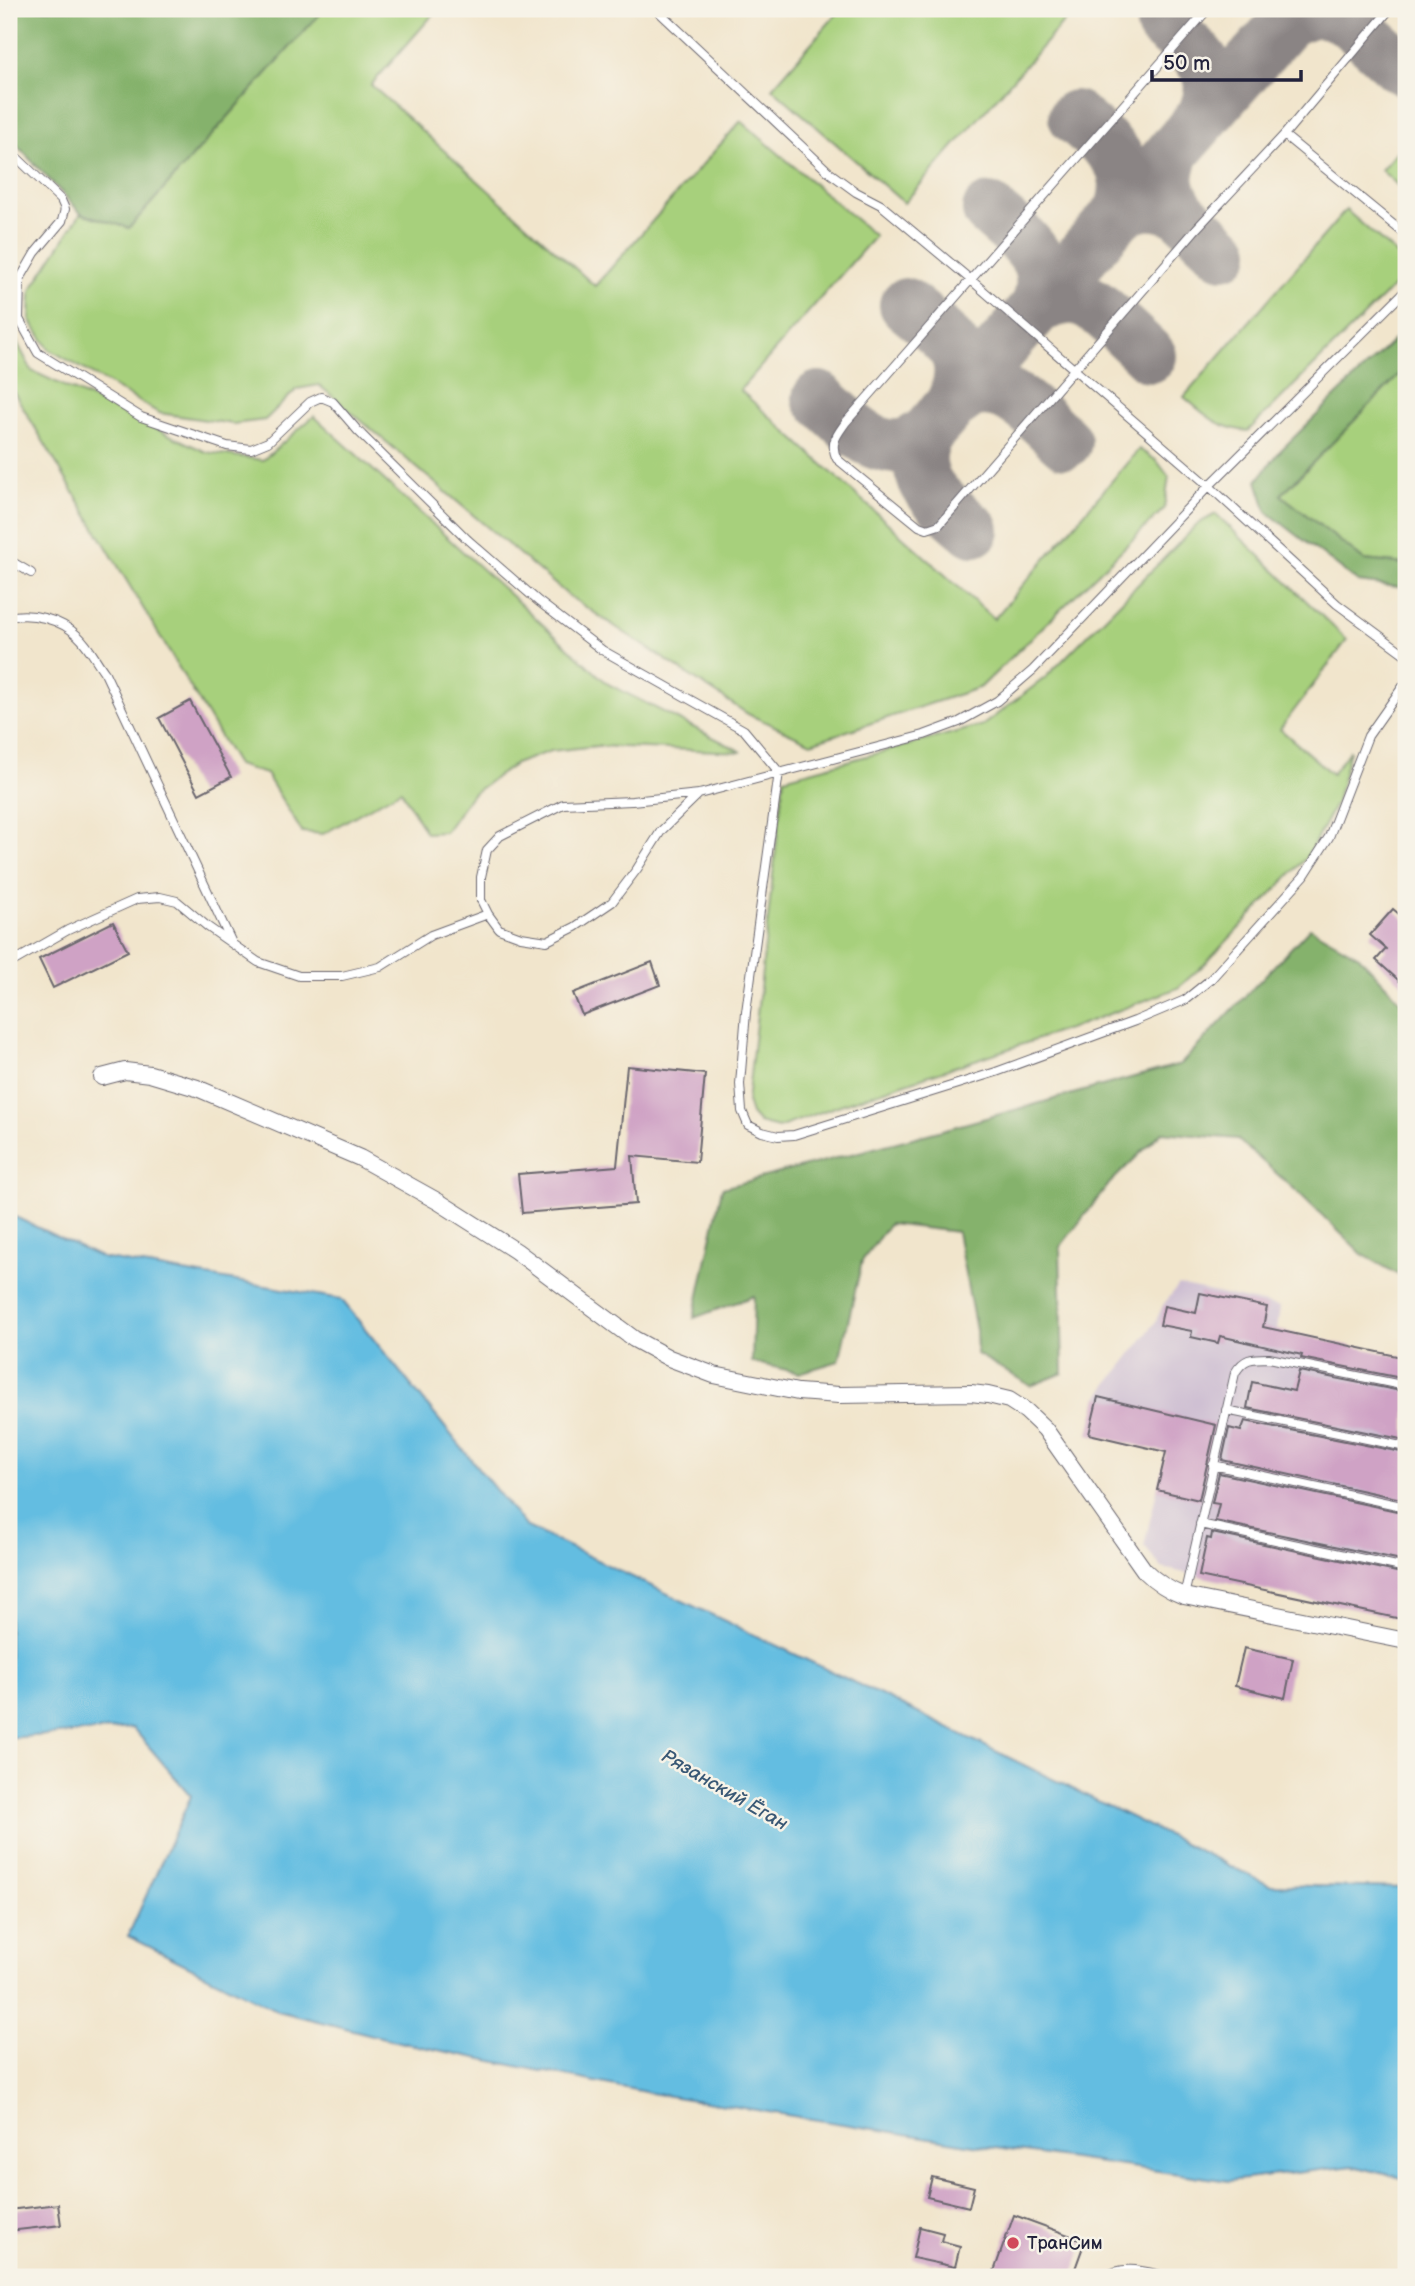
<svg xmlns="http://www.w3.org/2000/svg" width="1415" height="2286" viewBox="0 0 1415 2286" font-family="'Balsamiq Sans',sans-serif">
<rect width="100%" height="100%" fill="#f7f3e8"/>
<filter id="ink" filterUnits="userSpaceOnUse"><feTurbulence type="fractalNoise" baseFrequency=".0143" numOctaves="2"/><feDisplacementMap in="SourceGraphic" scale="14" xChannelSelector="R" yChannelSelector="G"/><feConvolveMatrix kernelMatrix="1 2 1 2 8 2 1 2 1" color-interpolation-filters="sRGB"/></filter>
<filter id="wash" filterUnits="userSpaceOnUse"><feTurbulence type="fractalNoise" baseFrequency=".00686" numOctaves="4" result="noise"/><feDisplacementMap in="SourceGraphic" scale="28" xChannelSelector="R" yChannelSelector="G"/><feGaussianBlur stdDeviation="1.57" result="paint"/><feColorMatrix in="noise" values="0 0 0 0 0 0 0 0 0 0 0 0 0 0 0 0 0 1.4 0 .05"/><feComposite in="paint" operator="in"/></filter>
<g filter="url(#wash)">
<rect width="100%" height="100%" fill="#f1e5cc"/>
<path fill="#cdbed2" d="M1179 1285 1280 1307 1277 1330 1406 1358V1620L1162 1568 1144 1546 1166 1452 1089 1434 1098 1397 1155 1323 1163 1305Z"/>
<path fill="#a7d07c" stroke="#64795c" stroke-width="2" d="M324 9H438L371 85 595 286 741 121 875 236 740 390 994 619 1139 449 1157 461 1169 477 1164 509 981 687 811 743 748 714 569 596 319 385 297 389 265 420 233 424 159 413 49 349 30 320 31 290 81 213 129 228Z
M841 9H1075L904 203 772 88Z
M1406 141V193L1381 170Z
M1346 210 1402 259 1401 279 1248 431C1218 428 1206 416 1184 397Z
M9 327 32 371 206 452 263 460 314 416 608 684 742 752 597 746 551 751 515 764 471 795 445 832 426 833 401 790 323 834 302 832 266 774 237 765 9 384Z
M1406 368V564L1364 560 1281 495Z
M1216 514 1347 640 1280 729 1332 774 1350 750 1337 801 1307 857 1207 962 1178 988 1080 1025 843 1104 778 1128 759 1123 751 1114 747 1102 784 778 983 725 1046 677 1199 523Z"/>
<path fill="#85b26c" stroke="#546a54" stroke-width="2" d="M9 9H324L129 228 81 213 9 137Z
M1406 328V368L1281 495 1364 560 1406 564V588L1358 582 1267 512 1257 481 1280 451Z
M1310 928 1359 956 1406 1007V1279L1362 1254 1300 1194 1237 1139 1162 1132 1110 1183 1060 1247 1063 1373 1031 1386 977 1354 976 1330 957 1232 889 1224 862 1261 839 1361 799 1373 752 1362 754 1296 694 1318 722 1188 935 1132 1181 1064Z"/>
<path fill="#64bde1" stroke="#43708e" stroke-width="2" d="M9 1214 102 1258 341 1299 525 1526 887 1698 1269 1885 1406 1888V2179L1353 2166 1229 2181 974 2145 650 2093 408 2044 278 2011 128 1936 191 1796 133 1728 9 1738Z"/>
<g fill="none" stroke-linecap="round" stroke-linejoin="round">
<path stroke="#8a8484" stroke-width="54" d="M1348 20 1402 68
M1287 22C1311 8 1323 7 1348 20L1340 9
M1163 25C1197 54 1225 69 1203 117
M1075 117C1108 148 1138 161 1121 212 1142 201 1158 201 1180 212 1165 188 1164 177 1174 150
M989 210C1020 239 1057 259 1037 307 1077 290 1087 297 1117 325 1128 335 1139 345 1150 356
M1180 212 1223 252
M906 305C943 337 977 350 952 404 960 399 967 392 976 390 1012 383 1041 421 1065 442
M819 398C842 418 873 456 908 444 914 442 921 437 927 433 904 479 941 502 973 530
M927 433 1298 9"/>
</g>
<g id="blocks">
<path fill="#cfa2c5" d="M190 701 231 777 199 794 159 718Z
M1393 909 1406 920V987L1376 960 1386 949 1370 935Z
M113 922 128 951 53 988 39 959Z
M652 962 660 985 582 1015 573 993Z
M627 1066 705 1074 697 1162 632 1156 636 1204 522 1213 518 1174 617 1166Z
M1200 1293 1267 1307 1263 1327 1406 1358V1379L1301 1358 1302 1355 1220 1336 1218 1343 1191 1337 1192 1331 1160 1325 1164 1306 1196 1313Z
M1299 1371 1406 1392V1440L1247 1408 1252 1382 1294 1391Z
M1098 1397 1216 1425 1199 1500 1157 1490 1166 1452 1089 1434Z
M1245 1421 1406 1453V1500L1222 1460 1229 1428 1241 1431Z
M1219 1473 1406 1513V1561L1215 1521 1219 1504 1212 1503Z
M1212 1533 1406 1574V1620L1199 1576 1207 1538 1211 1539Z
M1244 1648 1293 1659 1285 1698 1235 1686Z
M932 2177 974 2187 969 2207 927 2197Z
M58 2204 61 2225 9 2231V2210Z
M1014 2215 1085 2241 1072 2277H992Z
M920 2227 943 2233 941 2241 960 2246 955 2267 913 2258Z"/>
</g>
</g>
<g filter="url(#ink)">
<use href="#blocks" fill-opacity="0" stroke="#6a666e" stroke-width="2"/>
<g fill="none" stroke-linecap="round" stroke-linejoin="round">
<g stroke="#6a666e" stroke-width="10">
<path id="lane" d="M656 9 830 173 856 192 881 205 971 280 1209 486 1337 604 1406 655
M1208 9 846 422C837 435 829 443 837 459L919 526 927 529 939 525 1197 228 1284 135 1390 9
M1284 135 1406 235
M9 150 61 200 65 209 62 221 35 253 20 279 19 319 38 353 141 417 227 446 251 449 268 442 310 402 321 397 333 402 358 431 468 540 538 601 602 650 744 730 779 772 746 1012 740 1084 742 1111 748 1125 762 1132 778 1136 794 1135 996 1072 1135 1021 1185 1000 1211 979 1304 876 1329 837 1368 736 1406 682
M9 560 31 573
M9 617C31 612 61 619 78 636 89 646 96 661 105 673L231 941
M699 794 661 831 637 869 612 902 575 927 547 941 521 937 499 929 488 914 481 900V877L487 850 500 836 563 804 632 801 699 794 924 735 959 722 997 701 1033 670 1209 486 1406 290
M9 964 68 930 137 899 160 897 177 901 208 927 258 962 299 976H342L380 967 431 935 488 914
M1226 1410 1406 1447
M1213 1465 1406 1507
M1200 1524 1406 1568
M1184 1596 1235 1373C1244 1358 1251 1358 1269 1358L1406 1386
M1105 2277C1125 2263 1148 2273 1170 2277"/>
</g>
<g stroke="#6a666e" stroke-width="18">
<path id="street" d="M102 1077 125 1071 150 1074 197 1088 360 1158 439 1202 516 1251 634 1339 669 1358 714 1375 798 1392 839 1395 971 1393 988 1395 1009 1400 1026 1411 1045 1429 1144 1570C1156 1582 1168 1590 1184 1596L1406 1641"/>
</g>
<use href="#lane" stroke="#fff" stroke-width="8"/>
<use href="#street" stroke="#fff" stroke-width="16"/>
</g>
</g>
<circle fill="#d1495b" stroke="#f7f3e8" stroke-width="2.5" cx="1013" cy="2243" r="7"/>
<g text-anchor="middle" stroke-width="5" stroke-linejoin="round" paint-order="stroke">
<g font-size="18" fill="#22223b" stroke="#f7f3e8" text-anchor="start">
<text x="1027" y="2249">ТранСим</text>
</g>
<g font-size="19" font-style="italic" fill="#395875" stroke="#f7f3e8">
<text transform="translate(725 1789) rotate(30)" y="7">Рязанский Ёган</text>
</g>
</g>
<rect width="1415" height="2286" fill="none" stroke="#f7f3e8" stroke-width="35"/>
<path d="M1152 70v10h149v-10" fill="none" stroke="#22223b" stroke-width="3.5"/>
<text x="1163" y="70" font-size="21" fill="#22223b" stroke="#f7f3e8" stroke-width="5" paint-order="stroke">50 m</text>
</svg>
